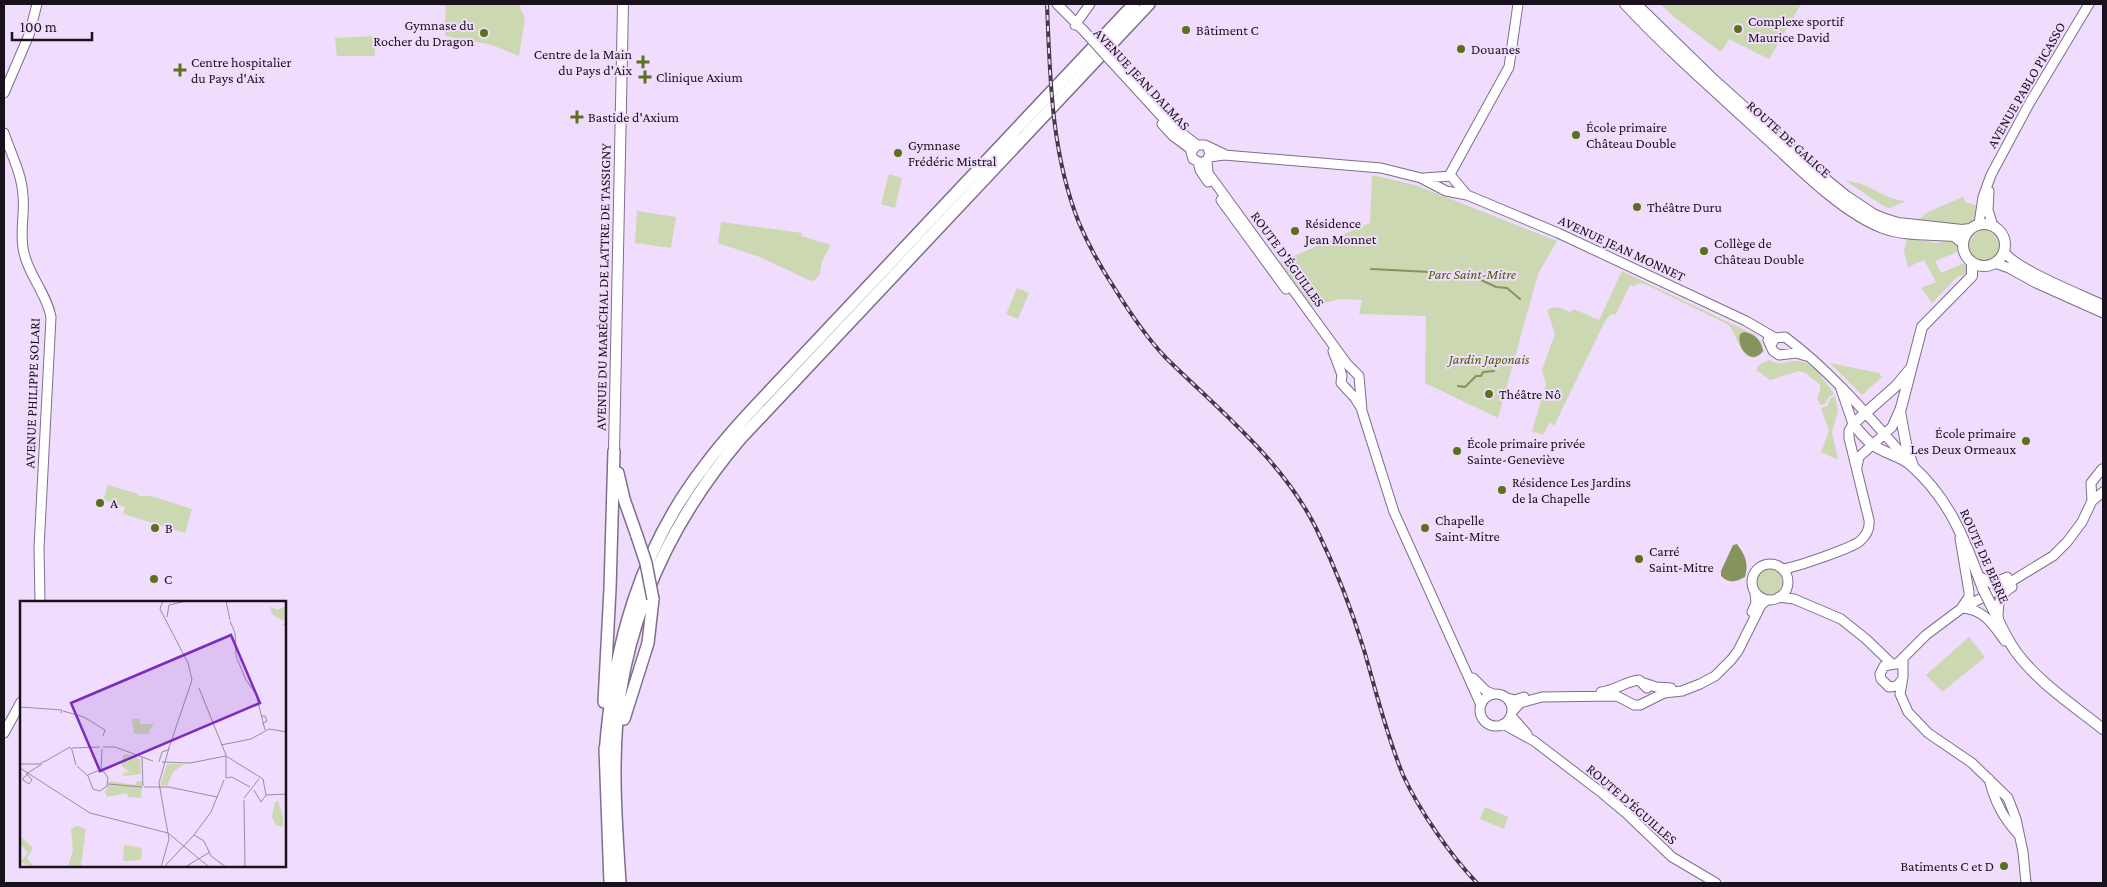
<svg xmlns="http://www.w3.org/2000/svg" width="2107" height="887" viewBox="0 0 2107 887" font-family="'Crimson Pro',serif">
<rect width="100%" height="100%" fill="#f0dcfd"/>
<path fill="#ccd8b1" d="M444 4H521L520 8 525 18 519 56 492 45 446 36C441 25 449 15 444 4Z
M1660 4H1801L1769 59 1729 39 1721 52 1678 20Z
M374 36 375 56H337L335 38Z
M889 174 902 178 895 208 881 204Z
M1372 175 1415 185 1557 241 1538 274 1498 418 1425 383 1426 316 1359 314 1362 300 1340 299 1312 306 1280 262 1370 223Z
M1846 181C1872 183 1883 200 1906 201L1890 208 1885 207Z
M1963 197 1966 202 1978 206C1978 210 1978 218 1975 221 1969 231 1927 223 1916 221L1928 212Z
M637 211 676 217 671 248 635 243Z
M721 222 802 233 801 236 831 245 822 261 820 274 815 280 811 281 760 257 718 243Z
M1967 246a17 17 0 1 1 34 0a17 17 0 1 1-34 0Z
M1907 238 1937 243 1950 240 1958 245 1959 248 1955 253 1935 261 1941 273 1962 264 1967 265 1968 273 1957 277 1932 303 1921 288 1936 282 1924 260 1908 267 1904 251Z
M1622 271 1755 335 1762 343 1764 352 1755 358C1738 357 1738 333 1727 324L1647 285 1640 283 1634 286 1630 285 1616 314 1610 315 1605 321 1554 426 1550 422 1543 435 1532 431 1546 384 1542 370 1555 334 1547 310C1555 305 1561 308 1570 312L1574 309 1599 320Z
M1017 288 1029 293 1018 319 1006 314Z
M1769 360C1779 366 1785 361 1796 361 1813 360 1826 382 1834 394L1829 397 1825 404 1820 405 1817 398 1820 391V385L1806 373 1799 371 1770 380 1756 370 1760 364Z
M1830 363 1879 373 1882 377 1862 395Z
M1835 396 1838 411 1832 432 1838 459H1836L1821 452 1829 431 1821 408 1827 406 1830 399Z
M108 485 138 494V496H151L192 509 185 533 123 514 125 507 103 500Z
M1756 582a13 13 0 1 1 26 0a13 13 0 1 1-26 0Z
M1969 637 1985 657 1942 692 1926 675Z
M1485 807 1508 817 1504 829 1480 819Z"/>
<path fill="#84945c" d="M1744 332C1755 334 1761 340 1763 351 1751 367 1736 347 1740 334Z
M1737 544C1745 555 1749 563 1745 577 1735 582 1730 584 1721 576V571L1733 545Z"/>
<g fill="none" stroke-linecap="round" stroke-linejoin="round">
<path stroke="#84945c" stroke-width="2" d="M1371 269 1450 273 1471 279H1479L1496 287 1507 288 1520 299
M1458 386 1465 387 1476 376H1481L1483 372 1494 371"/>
<g stroke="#7f6e8b" stroke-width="11">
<path id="secondary" d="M1057 4 1084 31
M1075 25 1090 4
M1110 60 1164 119 1197 145
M4 93 29 35 37 4
M1162 124 1173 136 1192 150
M4 133C11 154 22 174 23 196 25 215 19 234 24 253 29 276 47 294 51 317L39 548 40 602
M1208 148 1210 154 1207 160 1201 163 1193 159 1191 152 1197 145H1205L1224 154
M1209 157 1224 155 1381 168 1421 178 1446 191 1467 195 1558 233 1746 321 1775 338
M1207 160 1208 173 1347 364 1359 376 1362 411 1394 512 1481 705
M1198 162 1200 170 1208 182
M1449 176 1509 67 1518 4
M1424 178 1451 176 1466 194
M1989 191 1988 210 1993 226
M1221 200 1286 289
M1979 224 1983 197 1991 175 2029 104 2089 4
M2004 252C2018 270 2080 294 2103 305
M1995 263 2009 268 2036 283 2103 313
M1768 340 1773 351 1779 355 1796 353 1806 356
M1771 345 1775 338 1785 337C1832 372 1870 418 1909 462
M1333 351 1342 375 1341 383 1355 398 1360 406
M1857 467 1859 457 1892 427 1901 407
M2092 501 2103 492
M1960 538 1969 592V597L1962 607
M1752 582a18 18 0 1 1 36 0a18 18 0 1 1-36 0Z
M1782 569C1794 568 1852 548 1860 541 1867 535 1870 528 1869 520L1849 438V431L1853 424 1840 386
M1979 576 1992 584 2007 577
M1779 597 1794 599 1841 619 1866 639 1891 663
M1962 608C1984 609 1993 625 2005 641
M1752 612 1756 603 1755 593
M1998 620C1998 605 1998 595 2012 587
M1903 659V677L1900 694 1908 712 1928 733 1972 763 2008 798 2016 819 2023 852 2026 883
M1895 664 1884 666 1880 674 1881 679 1889 687 1897 686 1902 680
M1897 664 1926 635 1962 608 1994 592 2053 556 2067 542 2082 522 2092 501 2091 483 2102 469
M1473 678 1486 691 1493 694
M1644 683 1656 687 1671 688
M1601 692C1616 690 1627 681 1639 680L1647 688
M1480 710a16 16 0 1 1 32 0a16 16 0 1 1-32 0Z
M1507 698 1515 700 1524 697
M1512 712 1520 703 1542 697 1617 696 1634 705H1640L1664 693 1682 691 1700 684 1715 676 1731 660 1738 651 1761 605 1767 600
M1511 716 1527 734
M1503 724 1534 741 1602 793 1626 813 1672 857 1716 883
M4 733 21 702
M1989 779C1995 802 2003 818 2019 835"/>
</g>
<g stroke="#7f6e8b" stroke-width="12">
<path id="primary" d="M1625 4C1668 50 1716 92 1763 135 1796 165 1841 212 1883 228 1904 236 1931 234 1954 236L1963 243
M1636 4 1714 80 1813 169 1846 196 1873 214 1885 219 1898 223 1962 230 1970 229
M1963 245a21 21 0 1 1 42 0a21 21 0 1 1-42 0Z
M1911 368 1896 386 1853 424C1859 431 1865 439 1872 444 1884 454 1900 455 1912 466 1951 501 1965 541 1983 589
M614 451 623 4
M1913 466 1907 449 1900 412 1922 327 1972 276V263
M1990 603C1998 619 2005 637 2016 652 2039 683 2073 705 2103 729"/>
</g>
<g stroke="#7f6e8b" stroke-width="14">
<path id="highway" d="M618 473 624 499 637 536
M604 702 610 589 614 451
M624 719 648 643 653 599
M605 748 610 883
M605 754C613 647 639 550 706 464 723 441 743 419 763 398L1134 4
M620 883C616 821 611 757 620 694 635 598 678 512 741 438L1149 4"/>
</g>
<use href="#secondary" stroke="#fff" stroke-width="9"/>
<use href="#primary" stroke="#fff" stroke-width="10"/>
<use href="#highway" stroke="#fff" stroke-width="11"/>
<g stroke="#423847" stroke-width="4">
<path id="rail" d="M1047 4C1050 77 1051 153 1079 223 1089 246 1101 268 1115 289 1130 313 1146 337 1166 358 1219 410 1282 460 1316 528 1335 567 1351 607 1364 650 1376 691 1386 734 1403 775 1419 810 1450 855 1477 883"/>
</g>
<use href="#rail" stroke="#f0dcfd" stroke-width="2" stroke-dasharray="5.5" stroke-linecap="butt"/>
<g stroke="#7f6e8b" stroke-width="11" stroke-linecap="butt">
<path id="secondary-bridge" d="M1084 31 1110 60"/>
</g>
<g stroke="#7f6e8b" stroke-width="12" stroke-linecap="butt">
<path id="primary-bridge" d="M1983 589 1990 603"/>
</g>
<g stroke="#7f6e8b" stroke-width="14" stroke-linecap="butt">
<path id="highway-bridge" d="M637 536 646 563 653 599"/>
</g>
<use href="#secondary-bridge" stroke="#fff" stroke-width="9"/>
<use href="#primary-bridge" stroke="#fff" stroke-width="10"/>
<use href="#highway-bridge" stroke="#fff" stroke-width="11"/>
</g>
<g fill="#5c6f1e" stroke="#f0dcfd" stroke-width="2">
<circle cx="1738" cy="29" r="5"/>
<circle cx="1186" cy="30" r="5"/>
<circle cx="484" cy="33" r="5"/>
<circle cx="1461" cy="49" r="5"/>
<path d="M640.5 54.5h5v5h5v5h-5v5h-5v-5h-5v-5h5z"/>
<path d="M177.5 62.5h5v5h5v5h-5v5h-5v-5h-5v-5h5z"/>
<path d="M642.5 69.5h5v5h5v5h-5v5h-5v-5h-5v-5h5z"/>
<path d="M574.5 109.5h5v5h5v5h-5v5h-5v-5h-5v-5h5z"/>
<circle cx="1576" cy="135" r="5"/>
<circle cx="898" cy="153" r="5"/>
<circle cx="1637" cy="207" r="5"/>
<circle cx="1295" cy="231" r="5"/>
<circle cx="1704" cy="251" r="5"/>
<circle cx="1489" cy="394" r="5"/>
<circle cx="2026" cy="441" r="5"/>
<circle cx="1457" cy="451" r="5"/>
<circle cx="1502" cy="490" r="5"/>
<circle cx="100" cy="503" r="5"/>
<circle cx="155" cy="528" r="5"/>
<circle cx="1425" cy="528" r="5"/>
<circle cx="1639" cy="559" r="5"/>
<circle cx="154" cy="579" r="5"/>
<circle cx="2004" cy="866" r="5"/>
</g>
<g text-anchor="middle" stroke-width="4" stroke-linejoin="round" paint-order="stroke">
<g font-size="14" fill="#19121d" stroke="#f0dcfd" text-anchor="start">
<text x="1748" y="26">Complexe sportif<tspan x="1748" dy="16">Maurice David</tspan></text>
<text x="474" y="30" text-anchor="end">Gymnase du<tspan x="474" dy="16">Rocher du Dragon</tspan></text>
<text x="1196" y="35">Bâtiment C</text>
<text x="1471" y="54">Douanes</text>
<text x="632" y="59" text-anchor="end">Centre de la Main<tspan x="632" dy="16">du Pays d'Aix</tspan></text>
<text x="191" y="67">Centre hospitalier<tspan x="191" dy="16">du Pays d'Aix</tspan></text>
<text x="656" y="82">Clinique Axium</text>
<text x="588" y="122">Bastide d'Axium</text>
<text x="1586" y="132">École primaire<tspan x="1586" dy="16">Château Double</tspan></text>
<text x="908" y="150">Gymnase<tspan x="908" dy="16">Frédéric Mistral</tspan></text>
<text x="1647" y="212">Théâtre Duru</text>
<text x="1305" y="228">Résidence<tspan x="1305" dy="16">Jean Monnet</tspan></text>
<text x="1714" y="248">Collège de<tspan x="1714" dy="16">Château Double</tspan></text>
<text x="1499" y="399">Théâtre Nô</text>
<text x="2016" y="438" text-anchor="end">École primaire<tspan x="2016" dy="16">Les Deux Ormeaux</tspan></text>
<text x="1467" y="448">École primaire privée<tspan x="1467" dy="16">Sainte-Geneviève</tspan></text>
<text x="1512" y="487">Résidence Les Jardins<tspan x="1512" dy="16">de la Chapelle</tspan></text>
<text x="110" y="508">A</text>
<text x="1435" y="525">Chapelle<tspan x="1435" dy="16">Saint-Mitre</tspan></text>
<text x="165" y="533">B</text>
<text x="1649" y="556">Carré<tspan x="1649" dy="16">Saint-Mitre</tspan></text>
<text x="164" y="584">C</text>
<text x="1994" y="871" text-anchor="end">Batiments C et D</text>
</g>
<g font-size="14" fill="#19121d" stroke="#f0dcfd">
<text transform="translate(1142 79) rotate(47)" y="5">AVENUE JEAN DALMAS</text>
<text transform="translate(2026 85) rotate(-60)" y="5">AVENUE PABLO PICASSO</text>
<text transform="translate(1789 139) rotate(42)" y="5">ROUTE DE GALICE</text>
<text transform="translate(1622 248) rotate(25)" y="5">AVENUE JEAN MONNET</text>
<text transform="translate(1288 259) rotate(54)" y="5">ROUTE D'ÉGUILLES</text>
<text transform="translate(603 287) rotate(-89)" y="5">AVENUE DU MARÉCHAL DE LATTRE DE TASSIGNY</text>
<text transform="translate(32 393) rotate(-88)" y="5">AVENUE PHILIPPE SOLARI</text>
<text transform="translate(1985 556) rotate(66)" y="5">ROUTE DE BERRE</text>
<text transform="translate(1632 804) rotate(41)" y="5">ROUTE D'ÉGUILLES</text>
</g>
<g font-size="14" font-style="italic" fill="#4b5d00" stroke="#f0dcfd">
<text x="1472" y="279">Parc Saint-Mitre</text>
<text x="1489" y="364">Jardin Japonais</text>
</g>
</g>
<g transform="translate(20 601)">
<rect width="266" height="266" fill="#f0dcfd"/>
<path d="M249 5 258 9 266 5V25L261 24 266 21 253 14ZM112 118H119L121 123H134L129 129 130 133H114ZM107 153 120 158 121 173 103 175 104 171 110 172 102 165 103 154ZM147 163H164L153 171 147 185 140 184ZM90 180 115 184 117 180H123L121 197 108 196 107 192 87 196 85 191ZM258 200 263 215V226L256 224 252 216 255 201ZM57 225 66 228 61 263 65 266H48L53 249 51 228ZM0 235 13 247 7 257 14 266 0 261 8 252 0 242ZM104 244 122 247 121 259 103 260Z" fill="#ccd8b1"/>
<path fill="none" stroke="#9a8ba3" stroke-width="1" d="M206 0 210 19M147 16 149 4 166 0M210 20 215 32 216 55 226 79 236 93 245 129M179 87 206 154V177M0 106 42 109 41 112M43 110 64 116 85 129 83 135M241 115H245L247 120 242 123M201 144 231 138 249 128 267 131M83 146H95L133 160M52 147 80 146M52 149 56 164M122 156 123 185M24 161 50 146 52 149M139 161 142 151 148 149 151 141 172 79 168 62 140 8 143 0M142 161 170 162 206 155 243 178 246 194M0 163H19L25 160M57 165 68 175 73 188 80 190 87 185 88 177 84 171 77 170 68 174M0 167 70 212 148 232 189 266M81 170 82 148M6 173 22 163M7 173 12 179 9 183 3 179V177L8 173M206 177 212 176 230 186M204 179 191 211 174 234 184 240 191 255 206 266M88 183 122 186M124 186H149L197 196M234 189 241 201 246 194M246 194 267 193M224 197 239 178M224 199 225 266M141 266 149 238 139 182 149 147M144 266 174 234M165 266 190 251"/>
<path fill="#7b2cbf" fill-opacity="0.15" stroke="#7b2cbf" stroke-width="2.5" d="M211 34 240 102 80 170 51 102Z"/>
<rect width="266" height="266" fill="none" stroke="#19121d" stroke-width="2.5"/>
</g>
<rect width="2107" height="887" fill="none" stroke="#19121d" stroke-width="10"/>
<path d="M12 32v8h80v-8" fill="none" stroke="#19121d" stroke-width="2.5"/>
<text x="20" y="32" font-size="15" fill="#19121d" stroke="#f0dcfd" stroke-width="4" paint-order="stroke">100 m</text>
</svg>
